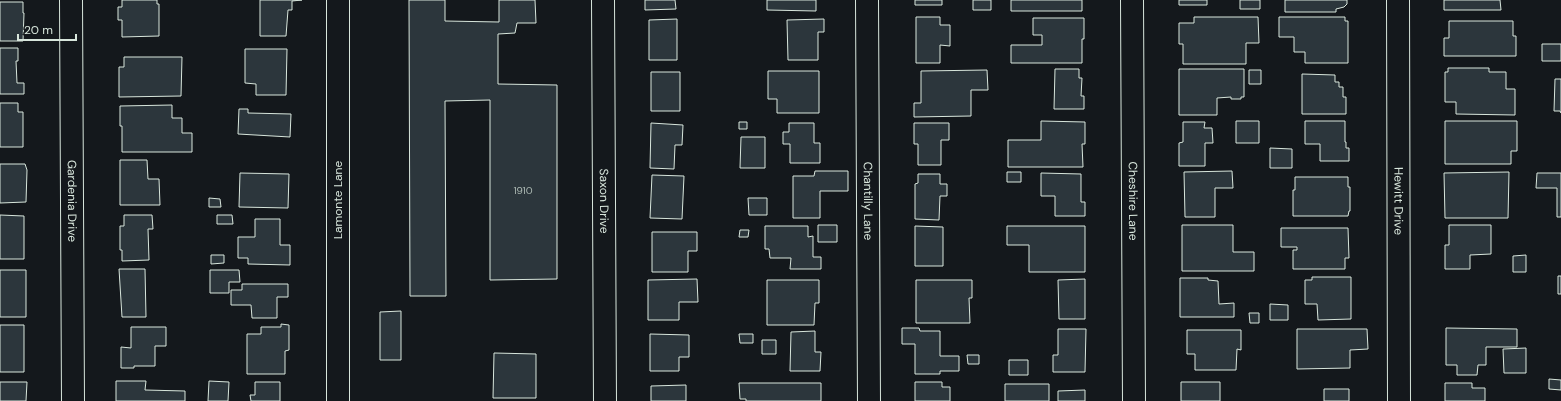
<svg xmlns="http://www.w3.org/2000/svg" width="1561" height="401" viewBox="0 0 1561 401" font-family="'DM Sans',sans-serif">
<rect width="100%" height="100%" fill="#14181c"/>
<path fill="#2c363c" stroke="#d8e6dc" d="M122 0H157V4H159V36L122 37V20H118V7H122Z
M260 0H302L292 1V10H288L286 36H260Z
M409 0H445V21L499 22V0H535L536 23H517L515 33 498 34V84L557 85V279L490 280V100L445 101 446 296H410Z
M645 0H675L676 9 645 10Z
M767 0H816V11L767 10Z
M915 0H942V5H915Z
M973 0H991V10H973Z
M1011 0H1082V11H1011Z
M1179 0H1207V5H1179Z
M1240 0H1260V9H1240Z
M1285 0H1347V4L1344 7 1336 9V12H1285Z
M1444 0H1500L1501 10H1444Z
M0 2H23V13H24L23 41H0Z
M916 17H940V25H950V46L940 45V63H916Z
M1194 17H1258L1259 43H1246V64H1183V44H1179V23H1194Z
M1279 17H1345V21H1348V63H1305V52H1294V37H1279Z
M1033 18H1084V39H1082V63H1011V45H1042V35H1033Z
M677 19V60H649V20Z
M824 19V32H818V60H788L787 20Z
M1449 21H1513V36H1516V56H1444V38H1449Z
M1542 44H1561V61H1542Z
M0 48H18V61H16L17 83H24V94H0Z
M245 49H287L286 95H256V84L245 83Z
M124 57H182L181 96 119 97V67H124Z
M1448 68H1489V72H1506V89H1515V115L1456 114V102H1445V72H1448Z
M1055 69H1079V78H1082L1081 96H1084V109H1054Z
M1179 69H1244V97H1241V99H1231V97L1217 98V115H1179Z
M987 70 988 90H971V116L914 117V103H921V71Z
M1249 70H1261V84H1249Z
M768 71H819V113H777V99H768Z
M651 72H680V111H651Z
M1302 74 1335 75V82H1339V87H1343V97H1346V114H1302Z
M1555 79H1561V113L1560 111H1554Z
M0 103H18V112H23V147H0Z
M172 105V118H182V133H192V152H122V126H120V106Z
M239 109H248V113L291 114 290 137 238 134Z
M1041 121 1085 122V144H1082L1083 167H1008V140H1041Z
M1236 121H1259V143H1236Z
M1305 121H1345V142H1346V148H1349V161H1320V144H1305Z
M1445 121H1517V151H1511V164H1445Z
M739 122H747V129H739Z
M1183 122H1205L1204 128H1212L1213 143H1205V166H1179V143L1183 142Z
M651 123 683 125 682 145H675L674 169 650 168Z
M789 123H814V143H820V163H790V144H783V132H789Z
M914 123H949V140H941V165H918V144H914Z
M741 137H765V168H740Z
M1270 148 1292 149V168H1270Z
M120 160H147L148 179H159L160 205H120Z
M0 164H25L27 170 26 202 0 203Z
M815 171H848V191H820V218H793V176H814Z
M1232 171 1233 188H1215V217H1185L1184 172Z
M1007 172H1021V182H1007Z
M1509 172 1508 218H1445L1444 173Z
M240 173 289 174 288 208 239 207Z
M1041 173 1081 174V202H1085V216H1055V196H1041Z
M1537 173H1561V217H1557V188H1536Z
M918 174H940V184H947V196H940L939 220 915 219V184L918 183Z
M652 175 684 176 682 219 650 218Z
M1295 177H1348V187H1350V211H1349L1348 216H1293V190H1295Z
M209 198 220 199 221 207H209Z
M748 198H767V215H749Z
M0 215 24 216V259H0Z
M124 215H152L153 229H148L149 260 122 261V250H120V226H124Z
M217 215H232L233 224H217Z
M255 219H280V245H290V265L248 264V258H238V237H255Z
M818 225H837V242H818Z
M1182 225H1233V252H1254V271H1182Z
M1449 225H1491V254L1470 255V269H1445V245H1449Z
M765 226H808V237L813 236V257H821V269H790L791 258H770L769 249H765Z
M915 226 943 227V266H915Z
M1007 226H1085V272H1029V245H1007Z
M1281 228H1348L1349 258H1345V269H1293V250H1297V247H1281Z
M740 230H749L748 237H739Z
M652 232H697V251H688V272H652Z
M211 255H224V263L211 264Z
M1526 255V272H1513V256Z
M119 269H145L146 317H122Z
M0 270H26V317H0Z
M210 270H239L240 282H229V293H210Z
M1558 276H1561V294H1558Z
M1312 277H1351V319L1318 320 1317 304H1305V280H1312Z
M1180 278H1208V280L1218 281 1219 304 1234 303V317H1180Z
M697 279 698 302H679V320H648V280Z
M1085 279V319H1059L1058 280Z
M767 280H819V303H815L814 325H767Z
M916 280H972V298H969L970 323H916Z
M242 284H288V297H277V318H252L251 305H231V290H242Z
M1270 304 1288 305V320H1270Z
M401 311V360H380V312Z
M1249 313H1259V323H1250Z
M281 324 289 325V350L285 351V374H247V334H261V327H281Z
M0 325H24V372H0Z
M131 327H166V346H155V366H134V368H121V347L131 348Z
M902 328H919L920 331H940V356H959V371H940V374H915V344H902Z
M1446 328 1517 329V347H1486V365H1478L1477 375H1457V365H1446Z
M1058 329H1086L1085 372H1053V355H1058Z
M1297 329H1367L1368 349 1350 350V368L1297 369Z
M1187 330H1241V350L1237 349 1236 370H1195V354H1187Z
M815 331V352H821L820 371H790L791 332Z
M650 334 689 335V357H679V371H650Z
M739 334H753V343H740Z
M762 340H776V354H762Z
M1526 348V373H1504L1503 349Z
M494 353 536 354V398H493Z
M967 355H979V364H968Z
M1009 360H1028V375H1009Z
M1549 379 1561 380V390L1549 389Z
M116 381H146L145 390 185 391V401H116Z
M209 381 229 382 228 401H208Z
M0 382H27L26 401H0Z
M255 382H280V401H251L250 395H255Z
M915 382H942V387H950V401H915Z
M1181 382H1220V401H1181Z
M739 383H821V401H746V399H740Z
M1445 383H1472V388H1485V401H1445Z
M1005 384H1049V401H1005Z
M686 385V401H651V386Z
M1324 389H1349V401H1324Z
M1085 390V401H1058V391Z"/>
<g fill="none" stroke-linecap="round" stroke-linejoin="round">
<g stroke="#d8e6dc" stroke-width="24">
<g id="minor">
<path id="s1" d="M71 0 73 401"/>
<path d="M338 0V401"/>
<path id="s2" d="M603 0 605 401"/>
<path id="s3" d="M867 0 869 401"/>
<path id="s4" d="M1132 0 1134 401"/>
<path id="s5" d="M1398 0 1399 401"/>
</g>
</g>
<use href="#minor" stroke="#14181c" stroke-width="22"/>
</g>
<g text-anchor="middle" stroke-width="3" stroke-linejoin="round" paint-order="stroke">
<g font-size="10" fill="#adbab4">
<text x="523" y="194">1910</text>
</g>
<g font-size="12" fill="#d8e6dc" stroke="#14181c">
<text dy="4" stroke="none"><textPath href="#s1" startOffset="201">Gardenia Drive</textPath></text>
<text transform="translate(338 200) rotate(-90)" y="4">Lamonte Lane</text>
<text dy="4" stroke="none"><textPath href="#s2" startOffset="201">Saxon Drive</textPath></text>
<text dy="4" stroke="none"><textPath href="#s3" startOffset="201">Chantilly Lane</textPath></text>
<text dy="4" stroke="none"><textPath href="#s4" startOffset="201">Cheshire Lane</textPath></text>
<text dy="4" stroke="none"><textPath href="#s5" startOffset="201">Hewitt Drive</textPath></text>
</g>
</g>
<path d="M18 34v6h58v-6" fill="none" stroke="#d8e6dc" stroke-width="2"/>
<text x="24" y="34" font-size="12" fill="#d8e6dc" stroke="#14181c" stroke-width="3" paint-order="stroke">20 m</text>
</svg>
